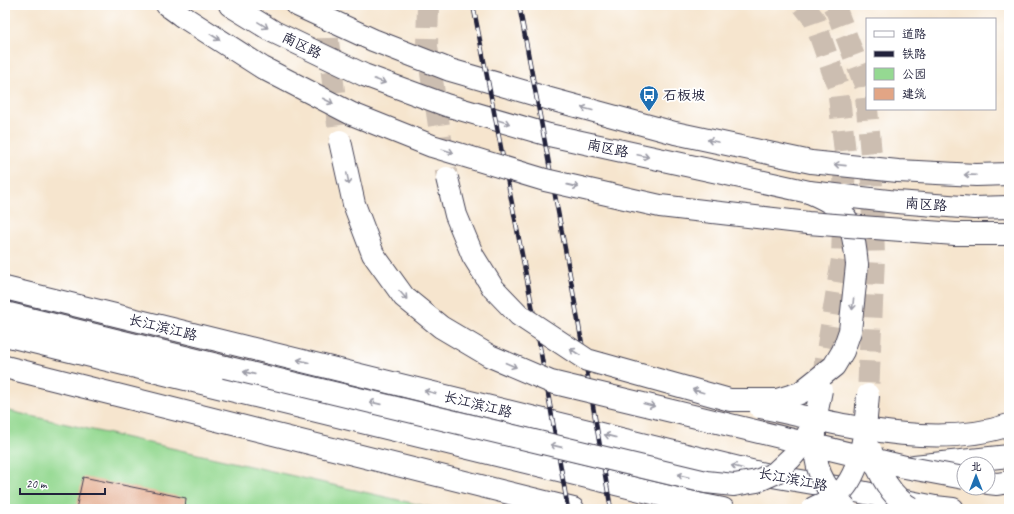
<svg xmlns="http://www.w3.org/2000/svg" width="1014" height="514" viewBox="0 0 1014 514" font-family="Caveat,'LXGW WenKai TC',sans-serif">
<rect width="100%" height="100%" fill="#fff"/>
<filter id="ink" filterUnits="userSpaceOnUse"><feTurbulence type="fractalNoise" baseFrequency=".025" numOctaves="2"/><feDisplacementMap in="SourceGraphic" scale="8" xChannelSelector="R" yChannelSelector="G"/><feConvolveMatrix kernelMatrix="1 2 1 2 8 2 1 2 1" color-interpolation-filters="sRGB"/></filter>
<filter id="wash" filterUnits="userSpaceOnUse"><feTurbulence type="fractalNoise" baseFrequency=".012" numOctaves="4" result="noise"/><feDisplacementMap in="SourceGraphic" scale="16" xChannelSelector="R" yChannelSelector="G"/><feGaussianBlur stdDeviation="0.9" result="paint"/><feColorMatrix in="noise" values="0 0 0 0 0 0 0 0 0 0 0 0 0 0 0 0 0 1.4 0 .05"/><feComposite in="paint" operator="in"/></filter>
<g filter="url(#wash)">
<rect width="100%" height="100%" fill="#f6e5ce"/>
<path fill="#95d992" stroke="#5c7e66" d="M5 410 438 509H5Z"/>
<g id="blocks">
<path fill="#e2a585" d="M83 477 186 498 185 509H76Z"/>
</g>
</g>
<g filter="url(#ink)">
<use href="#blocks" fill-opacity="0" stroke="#423f51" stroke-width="1"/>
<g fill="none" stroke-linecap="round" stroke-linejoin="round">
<path stroke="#ccbeb1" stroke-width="22" stroke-dasharray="22 11" stroke-linecap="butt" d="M327 5 328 41 340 141
M428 5 427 47 447 178
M803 5 814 19 838 87 845 153 842 259 821 388
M833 5 837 12 865 85 871 155 874 258 868 395"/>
<g stroke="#423f51" stroke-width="24">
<path id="secondary" d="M167 5 182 16
M230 5 274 32 364 75 446 105 549 135 809 192 897 202 974 208 1009 207
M297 5 373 40 450 70 550 99 675 133 811 162 898 171 976 175 1009 174"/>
</g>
<g stroke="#423f51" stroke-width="24">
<path id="primary" d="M809 192C818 196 827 200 834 205 853 218 855 245 857 265
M5 288 772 476 836 487 935 507 953 509
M5 313 225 367
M5 335 698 504 723 509
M5 367 573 509
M914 466 1009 456
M988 483 997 484 1009 482"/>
</g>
<use href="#secondary" stroke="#fff" stroke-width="22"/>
<use href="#primary" stroke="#fff" stroke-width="22"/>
<g stroke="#22223b" stroke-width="4.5">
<path id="rail" d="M519 5 570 275 611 509
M474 10 538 336 568 509"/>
</g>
<use href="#rail" stroke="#fff" stroke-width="3" stroke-dasharray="9" stroke-linecap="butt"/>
<g stroke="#423f51" stroke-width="24" stroke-linecap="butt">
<path id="secondary-bridge" d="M182 16 263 68 352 114 432 146 545 180 660 206 808 223 955 234H1009"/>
</g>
<g stroke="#423f51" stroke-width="24" stroke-linecap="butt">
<path id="primary-bridge" d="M340 141 354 204 373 254 404 297 441 327 490 356 551 382 905 467 964 478
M447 178 456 215 473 256 493 288 519 315 587 360 730 400H777L800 393 834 366 843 351 850 331 857 265
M225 367 706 482 734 485 757 481 775 473 791 458 802 445 815 421 821 390
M760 407C837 423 932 451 1009 425
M815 432C814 469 820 483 846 509
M871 451C878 472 892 499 913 509
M812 509C819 505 828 502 834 498 864 476 865 428 868 395"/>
</g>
<use href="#secondary-bridge" stroke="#fff" stroke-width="22"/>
<use href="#primary-bridge" stroke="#fff" stroke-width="22"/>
</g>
<defs><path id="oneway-shaft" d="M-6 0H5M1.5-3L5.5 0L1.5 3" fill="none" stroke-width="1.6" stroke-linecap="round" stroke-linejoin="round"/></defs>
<g stroke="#9c9ca7">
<use href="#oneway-shaft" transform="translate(263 25) rotate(31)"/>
<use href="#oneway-shaft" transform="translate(215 37) rotate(33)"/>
<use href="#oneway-shaft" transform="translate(380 81) rotate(20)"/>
<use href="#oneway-shaft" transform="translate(328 101) rotate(27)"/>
<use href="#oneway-shaft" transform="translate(587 109) rotate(-165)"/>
<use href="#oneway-shaft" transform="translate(504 122) rotate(17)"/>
<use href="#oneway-shaft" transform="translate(713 141) rotate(-168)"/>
<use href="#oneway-shaft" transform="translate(448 151) rotate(17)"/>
<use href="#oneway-shaft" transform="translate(643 156) rotate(12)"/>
<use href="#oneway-shaft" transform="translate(840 165) rotate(-174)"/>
<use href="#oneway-shaft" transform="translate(970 175) rotate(-178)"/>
<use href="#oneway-shaft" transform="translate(348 179) rotate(78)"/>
<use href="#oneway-shaft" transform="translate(573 186) rotate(13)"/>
<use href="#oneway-shaft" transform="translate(403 295) rotate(48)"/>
<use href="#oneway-shaft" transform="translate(853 304) rotate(96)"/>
<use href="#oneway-shaft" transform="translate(575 352) rotate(-147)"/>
<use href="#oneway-shaft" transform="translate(303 361) rotate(-166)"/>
<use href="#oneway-shaft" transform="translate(511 365) rotate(23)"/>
<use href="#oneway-shaft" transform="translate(249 373) rotate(-167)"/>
<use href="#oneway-shaft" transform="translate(698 391) rotate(-164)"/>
<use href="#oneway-shaft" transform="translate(430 392) rotate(-166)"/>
<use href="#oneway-shaft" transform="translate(375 403) rotate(-167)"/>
<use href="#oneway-shaft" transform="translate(649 405) rotate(14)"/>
<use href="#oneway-shaft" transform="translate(610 436) rotate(-166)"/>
<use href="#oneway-shaft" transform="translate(556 446) rotate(-167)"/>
<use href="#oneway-shaft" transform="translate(737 467) rotate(-166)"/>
<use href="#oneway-shaft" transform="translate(683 476) rotate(-167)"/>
</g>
</g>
<defs>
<g id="bus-pin" transform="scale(1)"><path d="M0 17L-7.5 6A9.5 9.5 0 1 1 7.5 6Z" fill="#1f6fb2" stroke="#fff"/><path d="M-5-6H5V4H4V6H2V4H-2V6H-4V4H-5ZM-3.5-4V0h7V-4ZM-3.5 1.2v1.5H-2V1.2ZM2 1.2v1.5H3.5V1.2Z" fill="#fff"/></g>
</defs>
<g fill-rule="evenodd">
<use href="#bus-pin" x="649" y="95"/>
</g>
<g text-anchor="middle" stroke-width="3.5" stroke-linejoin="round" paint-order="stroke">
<g font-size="14" fill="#22223b" stroke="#fff">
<text transform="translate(302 45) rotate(26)" y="5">南区路</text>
<text transform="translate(608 148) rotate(12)" y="5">南区路</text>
<text transform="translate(926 204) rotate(4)" y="5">南区路</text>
<text transform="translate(163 327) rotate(14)" y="5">长江滨江路</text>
<text transform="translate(478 404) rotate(14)" y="5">长江滨江路</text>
<text transform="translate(793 479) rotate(11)" y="5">长江滨江路</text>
</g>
<g font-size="14" fill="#22223b" stroke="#fff" text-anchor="start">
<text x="663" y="100">石板坡</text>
</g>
</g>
<rect width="1014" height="514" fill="none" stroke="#fff" stroke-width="20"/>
<rect x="866" y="18" width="130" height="92" fill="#ffffff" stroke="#a7a7b1"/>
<rect x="874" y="31" width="20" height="6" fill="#ffffff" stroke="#a7a7b1"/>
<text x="902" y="38" font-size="12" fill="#22223b">道路</text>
<rect x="874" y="51" width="20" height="6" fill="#22223b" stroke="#a7a7b1"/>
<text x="902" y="58" font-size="12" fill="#22223b">铁路</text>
<rect x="874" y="68" width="20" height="12" fill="#95d992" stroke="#a7a7b1"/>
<text x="902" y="78" font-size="12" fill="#22223b">公园</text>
<rect x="874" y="88" width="20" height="12" fill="#e2a585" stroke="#a7a7b1"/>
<text x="902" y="98" font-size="12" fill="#22223b">建筑</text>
<g transform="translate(976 476)"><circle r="19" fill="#ffffff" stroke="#a7a7b1"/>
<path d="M0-3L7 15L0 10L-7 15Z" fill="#1f6fb2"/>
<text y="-6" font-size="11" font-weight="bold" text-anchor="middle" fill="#22223b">北</text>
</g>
<path d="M20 488v6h85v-6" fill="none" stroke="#22223b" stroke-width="2"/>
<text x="26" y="488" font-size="12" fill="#22223b" stroke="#ffffff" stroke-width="3" paint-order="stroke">20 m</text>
</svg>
